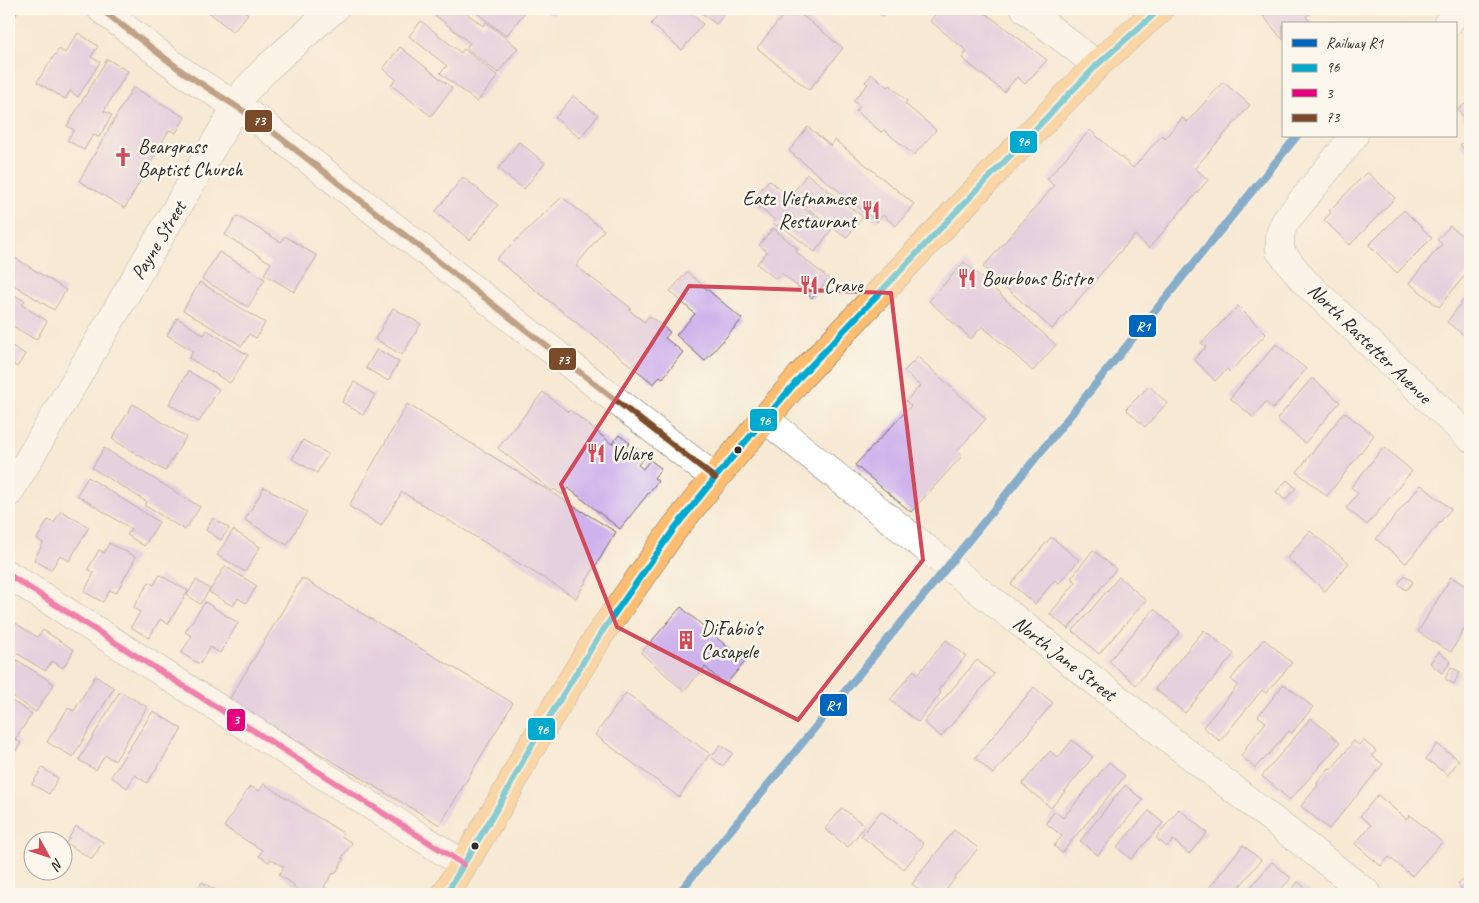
<svg xmlns="http://www.w3.org/2000/svg" width="1479" height="903" viewBox="0 0 1479 903" font-family="Caveat,sans-serif">
<rect width="100%" height="100%" fill="#fbf7ec"/>
<filter id="ink" filterUnits="userSpaceOnUse"><feTurbulence type="fractalNoise" baseFrequency=".02" numOctaves="2"/><feDisplacementMap in="SourceGraphic" scale="10" xChannelSelector="R" yChannelSelector="G"/><feConvolveMatrix kernelMatrix="1 2 1 2 8 2 1 2 1" color-interpolation-filters="sRGB"/></filter>
<filter id="wash" filterUnits="userSpaceOnUse"><feTurbulence type="fractalNoise" baseFrequency=".0096" numOctaves="4" result="noise"/><feDisplacementMap in="SourceGraphic" scale="20" xChannelSelector="R" yChannelSelector="G"/><feGaussianBlur stdDeviation="1.12" result="paint"/><feColorMatrix in="noise" values="0 0 0 0 0 0 0 0 0 0 0 0 0 0 0 0 0 1.4 0 .05"/><feComposite in="paint" operator="in"/></filter>
<g filter="url(#wash)">
<rect width="100%" height="100%" fill="#f7e9d4"/>
<g id="blocks">
<path fill="#ceb2ec" d="M9 9H19L9 28Z
M205 9H242L248 14 233 32Z
M432 9H461L483 26 486 22 518 48 498 73 466 48 470 43 430 11Z
M472 9H521L525 12 506 36Z
M546 9H558L553 15Z
M664 9H685L703 24 682 50 651 24Z
M696 9H728L716 24Z
M788 9H794L843 48 809 90 757 48Z
M874 9H889L883 16Z
M940 9H980L1047 60 1025 84 1017 77 1004 92 962 58 967 51 930 21Z
M1263 9H1316L1306 17 1312 24H1283V40L1259 11Z
M421 21 461 53 464 49 498 76 477 102 440 73 447 66 409 36Z
M78 33 98 46 91 57 100 62 78 97 70 91 65 99 37 82 59 49 65 53Z
M400 47 452 88 431 116 391 85 396 79 383 69Z
M107 59 128 71 104 111 112 115 99 137 93 135 84 150 67 140 74 130 67 126Z
M872 74 888 87 890 85 907 101 905 104 936 130 914 155 884 130 881 132 856 111 860 106 853 101 868 84 865 82Z
M1223 82 1250 105 1195 168 1208 180 1149 248 1135 235 1052 329 983 267 1054 186 1047 179 1090 130 1133 168 1162 135 1165 138 1182 118 1187 122Z
M133 87 185 117 176 133 169 130 125 208 79 181Z
M573 96 598 115 580 138 555 118Z
M1469 101 1470 119 1466 122 1458 109Z
M808 127 831 146 835 140 914 204 896 226 883 215 877 222 789 151Z
M1470 135V155L1460 145Z
M519 142 545 163 524 189 498 169Z
M1367 172 1395 198 1350 245 1324 220 1331 213 1329 211Z
M807 174 863 217 846 238 791 195Z
M463 177 498 205 470 240 435 212Z
M769 180 831 230 815 252 779 224 777 226 773 223 775 220 751 201Z
M562 197 604 230 576 266 631 308 629 310 644 322 649 316 670 332 665 338 683 352 663 378 660 376 654 384 496 259Z
M1404 210 1432 238 1397 273 1369 245Z
M237 216 281 242 285 236 317 256 294 292 264 274 271 263 225 235Z
M1450 226 1470 242V269L1439 307 1409 283 1442 244 1437 240Z
M773 228 798 249 796 252 829 279 812 298 781 273 776 279 757 264 767 252 759 245Z
M219 252 265 279 248 307 202 279Z
M9 254 66 290 54 310 9 282Z
M964 262 1056 345 1033 371 982 326 971 339 929 301Z
M687 272 742 319 705 361 676 335 695 314 670 291Z
M200 282 265 323 256 338 249 334 242 346 183 310Z
M1470 291V340L1447 322Z
M9 292 25 301 22 305 47 321 36 340 11 325 9 327Z
M1238 306 1266 334 1230 372 1227 369 1215 381 1194 359 1206 347 1201 343Z
M393 308 421 324 402 355 375 339Z
M177 318 204 335 207 330 248 355 230 383 189 358 193 351 167 335Z
M9 344 25 354 17 367 11 363 9 366Z
M1276 344 1306 369 1273 409 1266 402 1253 417 1230 398Z
M377 349 399 362 388 381 366 368Z
M918 357 986 419 957 451 962 456 911 512 855 465 911 406 906 401 920 386 904 371Z
M188 371 219 389 199 422 169 404Z
M1312 378 1340 402 1305 443 1277 419Z
M354 382 375 395 363 415 342 402Z
M1149 386 1167 403 1145 427 1126 409Z
M543 392 568 412 570 410 612 444 619 435 630 443 622 452 627 456 634 447 646 456 638 465 643 469 650 460 661 468 654 478 658 481 620 529 568 488 562 495 554 489 552 491 498 448Z
M133 404 186 437 165 471 112 439Z
M407 404 616 532 576 598 402 492 381 526 349 506Z
M1344 412 1374 435 1327 496 1297 472Z
M303 440 328 454 317 473 292 459Z
M1384 447 1412 471 1367 525 1346 508 1358 493 1351 487Z
M104 448 200 507 185 530 144 505 147 502 92 468Z
M88 477 159 522 144 546 127 535 131 529 77 495Z
M1287 480 1296 488 1285 500 1276 492Z
M1421 485 1451 509 1406 563 1376 539Z
M264 487 307 512 287 545 245 520Z
M61 511 89 527 69 561 60 555 51 570 34 560 43 543 37 539 48 520 54 523Z
M213 518 229 528 221 540 206 530Z
M233 530 260 547 245 572 217 555Z
M1310 531 1349 563 1325 591 1287 558Z
M1051 537 1079 560 1059 583 1055 580 1035 604 1011 584Z
M109 543 136 557 116 593 110 590 103 602 84 592 94 573 88 569 99 550 104 553Z
M1093 550 1116 569 1068 629 1050 614 1076 582 1071 578Z
M225 566 257 586 246 603 238 598 233 606 209 592Z
M160 575 188 591 168 624 160 619 149 638 131 627 140 612 133 608 149 582 154 585Z
M1405 575 1413 582 1406 590 1398 584Z
M1119 577 1146 600 1099 654 1073 631Z
M1451 577 1470 589V619L1451 652 1418 632Z
M302 578 513 703 440 825 229 700Z
M196 580 210 589 200 604 187 595Z
M205 602 238 623 220 653 210 647 200 664 181 653 192 636 185 632Z
M681 607 745 662 725 685 705 667 684 691 641 653Z
M1154 609 1180 632 1136 685 1109 661Z
M9 619 37 637 43 630 74 650 63 668 52 661 45 671 9 648Z
M1204 630 1234 654 1185 713 1155 689Z
M1264 639 1292 663 1266 693 1262 690 1220 741 1203 727 1238 685 1231 679Z
M946 640 966 656 938 690 941 693 918 722 890 700 914 670 918 674Z
M1439 652 1451 662 1442 673 1430 663Z
M9 655 54 684 36 712 9 694Z
M977 660 994 674 941 737 924 722Z
M1451 667 1460 672 1454 684 1445 679Z
M95 676 114 688 73 757 47 742 68 708 74 711Z
M1284 684 1313 707 1292 733 1289 731 1263 761 1262 760 1255 768 1241 756 1247 748 1246 747 1266 722 1258 716Z
M1034 687 1053 703 993 774 975 758Z
M120 691 147 707 115 761 105 755 96 770 79 760Z
M626 693 710 754 679 797 595 735Z
M9 699 32 714 15 739 21 743 9 761Z
M153 711 182 729 147 783 135 775 127 788 111 777Z
M1311 718 1340 743 1290 800 1262 776Z
M1072 740 1093 757 1051 808 1022 784 1050 751 1058 758Z
M1363 740 1376 751 1372 756 1383 764 1329 829 1301 806 1318 785 1317 783 1329 768 1331 770 1354 741 1359 745Z
M1437 744 1459 760 1448 775 1426 759Z
M720 745 733 753 723 766 711 757Z
M1109 762 1125 776 1062 853 1054 846 1062 836 1046 823 1055 811 1063 818Z
M42 768 58 778 49 794 32 784Z
M264 784 343 833 341 836 352 843 342 858 344 859 335 874 333 873 324 887 335 894H306L293 887 294 885 279 875 284 867 271 859 269 862 259 856 262 850 224 827 250 786 259 791Z
M1125 785 1143 800 1098 855 1080 841Z
M1378 795 1406 819 1410 815 1442 842 1412 876 1389 857 1381 866 1355 844 1371 825 1360 816Z
M842 808 865 826 848 847 825 829Z
M1179 809 1207 833 1189 854 1173 840 1167 847 1156 838Z
M881 811 924 844 904 869 861 836Z
M1149 811 1163 823 1131 859 1117 847Z
M76 826 103 842 92 859 66 843Z
M954 830 978 848 943 894H925L912 884Z
M1243 845 1261 860 1237 890 1242 894H1204Z
M1272 862 1291 878 1277 894H1245Z
M1470 875V894H1466L1458 884Z
M202 882 222 894H195Z
M1298 882 1313 894H1288Z"/>
</g>
</g>
<g filter="url(#ink)">
<use href="#blocks" fill-opacity="0" stroke="#726e66" stroke-width="1"/>
<g fill="none" stroke-linecap="round" stroke-linejoin="round">
<g stroke="#726e66" stroke-width="29">
<path id="street" d="M101 9 183 72 259 121 715 478
M1025 9 1097 65
M1447 24 1459 9
M1354 136 1285 222 1280 234V251L1304 281 1470 438
M764 418 968 582 1368 894
M9 493 246 90 269 66 334 9
M9 575 463 864"/>
</g>
<g stroke="#726e66" stroke-width="29">
<path id="primary" d="M446 894 508 790 526 755 599 636 674 529 715 478 801 376 954 214 1097 65 1160 9"/>
</g>
<use href="#street" stroke="#fff" stroke-width="28"/>
<use href="#primary" stroke="#fcbd6f" stroke-width="28"/>
<g stroke="#fbf7ec" stroke-width="10">
<path id="bus-1" d="M446 894 508 790 526 755 599 636 674 529 715 478 801 376 954 214 1097 65 1160 9"/>
</g>
<g stroke="#fbf7ec" stroke-width="10">
<path id="bus-2" d="M9 575 463 864"/>
</g>
<g stroke="#fbf7ec" stroke-width="10">
<path id="bus-3" d="M101 9 183 72 259 121 715 478"/>
</g>
<use href="#bus-1" stroke="#00a9ce" stroke-width="6"/>
<use href="#bus-2" stroke="#e5007d" stroke-width="6"/>
<use href="#bus-3" stroke="#7a4b2a" stroke-width="6"/>
<g stroke="#fbf7ec" stroke-width="11">
<path id="rail-1" d="M678 894 948 566 1297 136"/>
</g>
<use href="#rail-1" stroke="#0065bd" stroke-width="8"/>
</g>
</g>
<path d="M0 0H1479V903H0ZM689 286 891 293 923 560 798 720 617 627 561 484Z" fill="#f7e9d4" fill-opacity=".55" fill-rule="evenodd"/>
<path fill="none" stroke="#d1495b" stroke-width="4" stroke-linejoin="round" d="M689 286 891 293 923 560 798 720 617 627 561 484Z"/>
<defs>
<g id="church-bare" transform="scale(1.5)"><path d="M-1.2-6h2.4v3.5h3.3v2.4h-3.3V6h-2.4V-.1h-3.3v-2.4h3.3Z" fill="#d1495b" stroke="#fbf7ec" stroke-width="2.5" paint-order="stroke"/></g>
<g id="restaurant-bare" transform="scale(1.5)"><path d="M-5-6h1v4h1v-4h1v4h1v-4h1v5L-1.5 .5V6h-2V.5L-5-1ZM5-6V6H3V1.5H1.5Q1.5-4 5-6Z" fill="#d1495b" stroke="#fbf7ec" stroke-width="2.5" paint-order="stroke"/></g>
<g id="building-bare" transform="scale(1.5)"><path d="M-4-6H4V6H1V3H-1V6H-4ZM-2.5-4.3h1.7v1.8h-1.7ZM.8-4.3h1.7v1.8H.8ZM-2.5-1h1.7V.8h-1.7ZM.8-1h1.7V.8H.8Z" fill="#d1495b" stroke="#fbf7ec" stroke-width="2.5" paint-order="stroke"/></g>
</defs>
<g fill-rule="evenodd">
<use href="#church-bare" x="123" y="157"/>
<use href="#restaurant-bare" x="871" y="210"/>
<use href="#restaurant-bare" x="967" y="278"/>
<use href="#restaurant-bare" x="809" y="285"/>
<use href="#restaurant-bare" x="596" y="453"/>
<use href="#building-bare" x="686" y="640"/>
</g>
<g fill="#2b2b2b" stroke="#fbf7ec" stroke-width="2">
<circle cx="738" cy="450" r="4.5"/>
<circle cx="475" cy="846" r="4.5"/>
</g>
<g text-anchor="middle" stroke-width="5" stroke-linejoin="round" paint-order="stroke">
<g font-size="20" fill="#2b2b2b" stroke="#fbf7ec" text-anchor="start">
<text x="138" y="153">Beargrass<tspan x="138" dy="23">Baptist Church</tspan></text>
<text x="856" y="205" text-anchor="end">Eatz Vietnamese<tspan x="856" dy="23">Restaurant</tspan></text>
<text x="982" y="285">Bourbons Bistro</text>
<text x="824" y="292">Crave</text>
<text x="611" y="460">Volare</text>
<text x="701" y="635">DiFabio's<tspan x="701" dy="23">Casapele</tspan></text>
</g>
<g font-size="20" fill="#2b2b2b" stroke="#fbf7ec">
<text transform="translate(158 240) rotate(-59)" y="7">Payne Street</text>
<text transform="translate(1370 343) rotate(44)" y="7">North Rastetter Avenue</text>
<text transform="translate(1065 658) rotate(38)" y="7">North Jane Street</text>
</g>
</g>
<g stroke="#fbf7ec" stroke-width="2">
<rect x="244" y="109" width="29" height="24" rx="5" fill="#7a4b2a"/>
<rect x="1009" y="130" width="29" height="24" rx="5" fill="#00a9ce"/>
<rect x="1128" y="314" width="29" height="24" rx="5" fill="#0065bd"/>
<rect x="548" y="347" width="29" height="24" rx="5" fill="#7a4b2a"/>
<rect x="749" y="408" width="29" height="24" rx="5" fill="#00a9ce"/>
<rect x="819" y="693" width="29" height="24" rx="5" fill="#0065bd"/>
<rect x="226" y="708" width="20" height="24" rx="5" fill="#e5007d"/>
<rect x="527" y="717" width="29" height="24" rx="5" fill="#00a9ce"/>
</g>
<g font-size="14" text-anchor="middle" font-weight="bold" fill="#fff">
<text x="259" y="125">73</text>
<text x="1023" y="146">96</text>
<text x="1143" y="331">R1</text>
<text x="563" y="364">73</text>
<text x="764" y="425">96</text>
<text x="833" y="710">R1</text>
<text x="236" y="724">3</text>
<text x="542" y="734">96</text>
</g>
<rect width="1479" height="903" fill="none" stroke="#fbf7ec" stroke-width="30"/>
<rect x="1282" y="22" width="175" height="115" fill="#fbf7ec" stroke="#a8a59f"/>
<rect x="1292" y="39" width="25" height="8" fill="#0065bd" stroke="#a8a59f"/>
<text x="1326" y="48" font-size="15" fill="#2b2b2b">Railway R1</text>
<rect x="1292" y="64" width="25" height="8" fill="#00a9ce" stroke="#a8a59f"/>
<text x="1326" y="72" font-size="15" fill="#2b2b2b">96</text>
<rect x="1292" y="89" width="25" height="8" fill="#e5007d" stroke="#a8a59f"/>
<text x="1326" y="98" font-size="15" fill="#2b2b2b">3</text>
<rect x="1292" y="114" width="25" height="8" fill="#7a4b2a" stroke="#a8a59f"/>
<text x="1326" y="122" font-size="15" fill="#2b2b2b">73</text>
<g transform="translate(48 856) rotate(130)"><circle r="24" fill="#fbf7ec" stroke="#a8a59f"/>
<path d="M0-4L9 19L0 12L-9 19Z" fill="#d1495b"/>
<text y="-8" font-size="14" font-weight="bold" text-anchor="middle" fill="#2b2b2b">N</text>
</g>
</svg>
